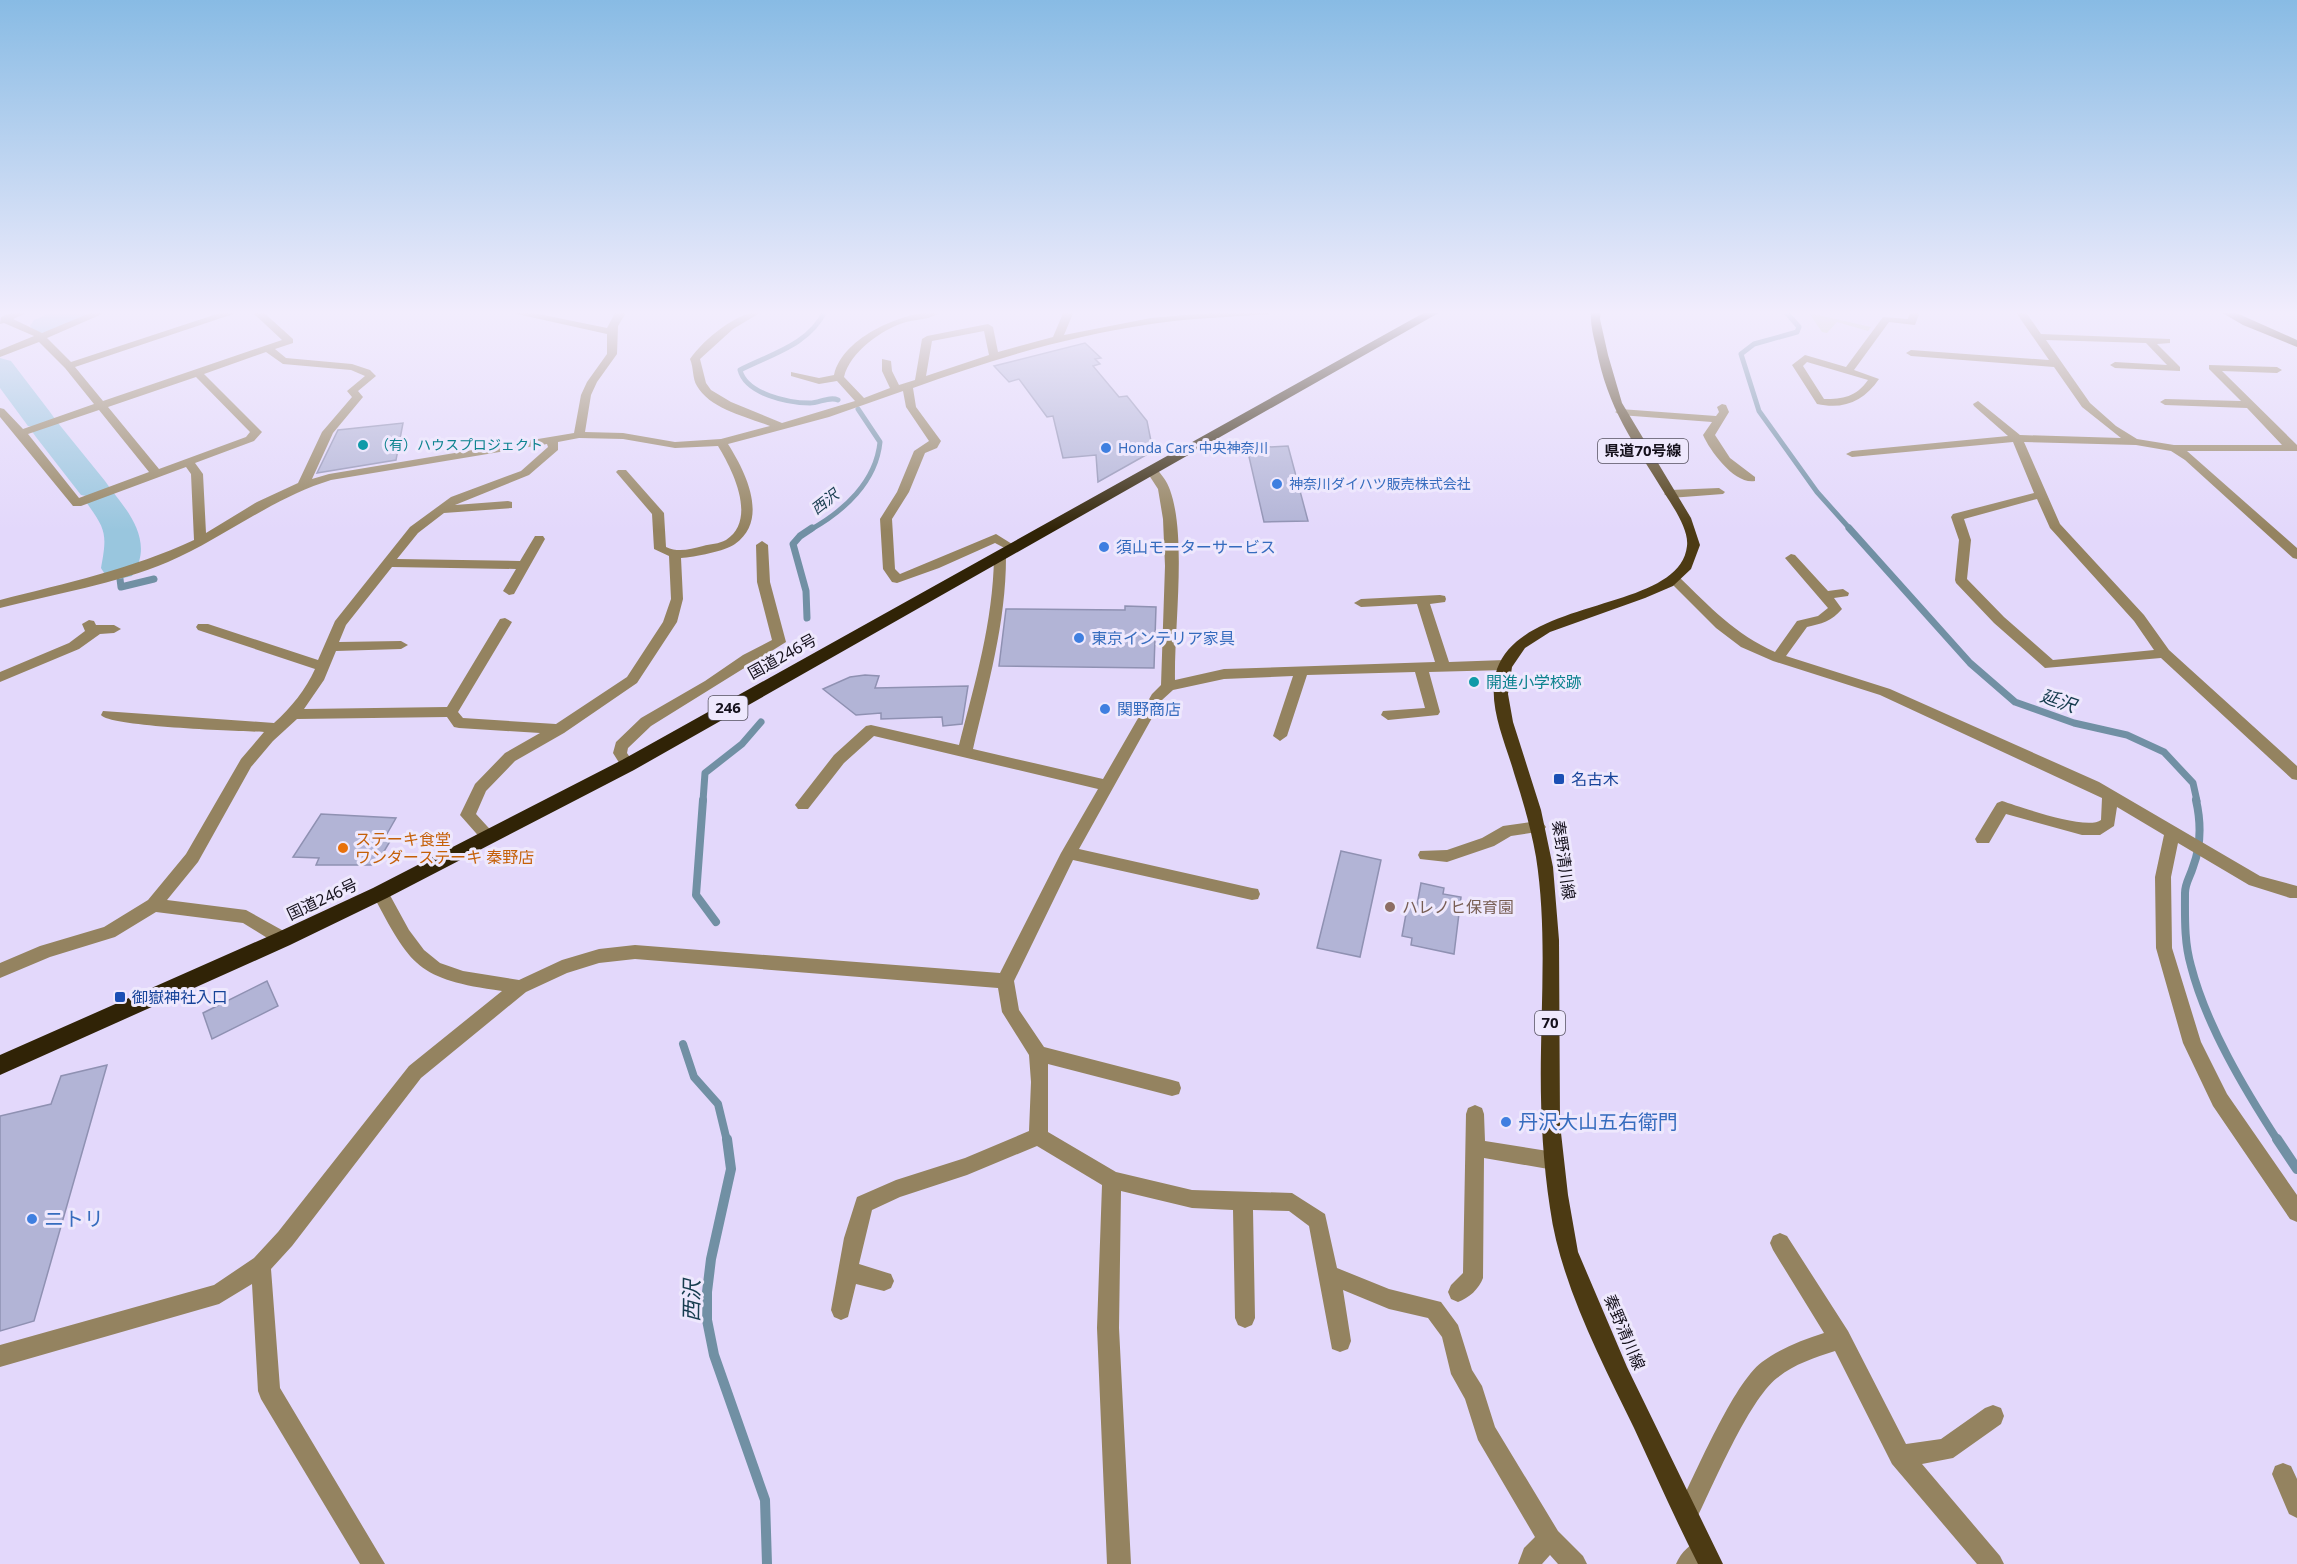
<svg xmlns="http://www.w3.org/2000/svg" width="2297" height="1564" viewBox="0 0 2297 1564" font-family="'Noto Sans','Noto Sans JP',sans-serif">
<rect width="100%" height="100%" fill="#e3d8fb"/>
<path fill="#cbd4b0" d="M1809 313 1871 327 1868 331 1837 322 1827 333 1822 332Z"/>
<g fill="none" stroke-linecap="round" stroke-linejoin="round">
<path stroke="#7190a4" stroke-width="5" d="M825 311C809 345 771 354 740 370 746 394 788 403 810 403 819 403 830 396 838 400
M1785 311 1799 327 1797 332 1754 344 1741 354 1759 411 1817 492 1851 530
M810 530C844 511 876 482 880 442L858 409"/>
<path stroke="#7190a4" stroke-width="7" d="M1849 528 1970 663 2015 702 2074 723 2127 735 2164 752 2193 783 2197 801
M120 579 121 587 154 579
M807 618 806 591 793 544 800 536 812 528
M703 801 705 773 742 744 761 722"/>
<path stroke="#7190a4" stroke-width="8" d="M703 800 696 895 716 922
M2196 800C2201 822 2201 846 2193 867 2190 877 2185 883 2185 893 2185 917 2184 942 2191 966 2206 1025 2245 1090 2278 1141
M683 1044 694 1077 718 1104 727 1141"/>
<path stroke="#7190a4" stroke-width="10" d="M727 1139 731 1169 711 1259 707 1292V1320L714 1355 765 1500 767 1564
M2277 1139 2297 1169"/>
<path fill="#99c6de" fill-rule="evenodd" d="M55 311H95C86 324 49 336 34 332L30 326 34 320Z
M0 358 11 361 50 412 55 419 53 422 58 423 105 481 110 488 108 491 113 492C133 517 153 545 132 576L119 579 106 576 101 568C108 531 105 529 84 499L86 496 81 495 36 437 31 430 33 427 28 426 0 388Z"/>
</g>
<path fill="#b2b4d6" stroke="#8f91b2" stroke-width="1.5" d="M1085 343 1101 358 1095 359 1100 364 1093 366 1119 397 1127 396 1147 421 1153 451 1098 482 1096 455 1063 458 1053 416 1047 417 1019 379 1009 382 994 366Z
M403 423 396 460 317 473 338 430Z
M1288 446 1308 521 1264 522 1247 448Z
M1125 606 1156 607 1154 668 999 666 1006 609 1125 610Z
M865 675 879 676 875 688 968 686 962 724 943 726 942 717 881 719V713L856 715 823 689 850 677Z
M321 814 396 818 384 839 392 838 376 865H316L319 858 293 857Z
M1341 851 1381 860 1360 957 1317 948Z
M1421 883 1444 888 1443 894 1461 897 1454 954 1411 945 1412 938 1402 936 1408 903 1417 905Z
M267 981 278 1006 212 1039 203 1013Z
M107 1065 34 1321 0 1331V1116L51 1104 61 1076Z"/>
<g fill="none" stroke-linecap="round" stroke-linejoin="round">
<path fill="#948360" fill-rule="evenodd" d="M16 311H30L13 319 42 333 95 311H109L47 338 71 362 226 311H242L75 367 103 401 282 340 251 311H262L293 339V343L275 349 286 358 352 364 370 370 376 376 358 391 363 397 333 433 312 479 329 474 574 433 581 395 587 382 607 354V334L504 311H524L607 328 616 311H627L618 326 617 354 597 382 591 395 585 432 623 433 675 442 721 439 770 426C747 417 710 409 697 386 692 378 694 368 690 359 704 339 738 311 763 311L733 329 700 359 706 383 711 390 731 402 782 423 855 401 837 381 819 384 791 376V372L819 378 834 375C843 336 905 311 941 311 931 320 918 319 906 322 882 329 850 352 844 377L864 398 890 388 882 371V359L891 361 892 371 899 385 915 380 922 339 927 336 988 324 993 327 998 352 1053 337 1064 311H1074L1064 335 1151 318 1232 311H1274L1269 314C1230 317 1190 318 1151 324 1069 336 990 360 913 388L916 407 941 441 937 448 925 453 909 492 892 519 895 569 900 574 996 534 1020 549 1014 553 995 543 939 568 897 583 892 582 883 569 880 519 897 492 914 451 929 441 906 407 903 391 829 417 728 444C745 471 770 519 735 544 726 551 694 557 681 558L683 599 677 622 637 683 564 733 515 761 486 791 476 814 497 837 495 841H483L460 815 475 784 505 753 540 733 459 728 454 727 447 717 297 719 273 741 251 767 198 862 167 900 246 910 289 934 291 939 289 944 283 946 277 944 243 923 156 912 115 937 50 957 0 978V963L40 946 104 927 148 900 186 854 241 759 264 732C241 731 110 727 101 715L103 711 274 723C291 708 306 689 315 669L198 630 196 627 198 624H208L318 660 335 621 410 527 451 497 521 471 548 447 547 444 331 480C272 498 224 538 168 562 116 584 54 594 0 608V600C66 583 132 569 194 540L191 474 186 467 81 506H73L0 417V408L4 409 23 429 94 404 65 368 39 342 0 357V350L34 336 4 323 0 324 1 317ZM984 331 989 355 926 376 932 341ZM266 352 283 364 351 370 365 376 347 391 352 397 322 432 298 483 257 502 206 533 203 474 195 463 254 441 262 432 204 374ZM196 377 250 432 246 437 159 469 108 407ZM99 410 149 472 79 498 28 434ZM579 438 623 439 675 448 718 446C732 469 758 519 726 540 719 544 710 544 703 546 690 549 679 553 666 547L664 513 626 470H618L616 472 652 514 654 549 669 556 671 599 663 622 627 677 556 724 463 718 458 712 512 622 505 618 500 619 447 707 304 709 324 680 336 651 401 649 408 645 401 641 339 642 346 625 392 567 516 569 503 591 509 595 514 594 545 539 543 536H535L520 561 397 559 418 533 444 513 512 508V502L508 501 455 505 529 475 558 450V442Z
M1910 311H1920L1915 325 1889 322 1854 370 1879 379C1864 401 1844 410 1817 404L1792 365 1805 355 1846 367 1883 317 1908 319ZM1807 362 1868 380C1856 397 1843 399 1824 399L1803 366Z
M2015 311H2025L2041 334 2170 339V343L2157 344 2180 367V371L2115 368 2110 365 2115 362 2167 365 2146 343 2046 340 2090 403 2116 426 2137 439 2174 445H2282L2247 408 2165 405 2160 402 2165 399 2241 401 2209 369V365L2277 367 2282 370 2277 373 2222 371 2297 445V451H2187L2297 548V559L2293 558 2185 460 2171 451 2136 445 2024 442 2060 524 2144 615 2169 650 2297 766V780L2292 779 2161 658 2045 668 1994 623 1956 583 1955 580 1959 540 1951 517 1953 514 2034 493 2013 442 1852 457 1846 454 1852 451 2008 436 1974 406 1973 404 1978 401 2020 435 2121 438 2082 407 2054 367 1911 356 1906 353 1911 350 2049 360ZM2037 499 2050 528 2134 621 2154 650 2053 660 2004 617 1967 579 1971 540 1964 519Z
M1722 404 1726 405 1729 412 1715 435 1730 458 1755 477V481C1735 485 1710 451 1703 435L1712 422 1620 415 1615 412 1620 409 1716 416 1719 412 1717 407Z
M1151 466 1155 467C1161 474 1167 481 1170 490 1187 537 1174 627 1175 680L1224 669 1435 662 1417 604 1361 607 1354 603 1361 599 1440 595 1445 596 1446 599 1445 602 1430 604 1449 662 1505 660 1512 665 1505 670 1429 672 1440 712 1438 715 1388 720 1381 715 1383 711 1425 708 1415 672 1307 675 1287 736 1280 741 1273 736 1293 676 1224 679 1173 690 1162 700 1079 849 1252 888 1258 889 1260 894 1258 899 1252 900 1073 860 1014 981 1019 1010 1044 1047 1172 1080 1179 1082 1181 1088 1179 1094 1172 1096 1048 1064V1132L1116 1172 1192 1190 1292 1193 1325 1214 1337 1268 1389 1289 1441 1302 1458 1325 1472 1370 1482 1386 1495 1427 1558 1531 1583 1556 1587 1564H1558L1550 1555 1542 1564H1518L1524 1548 1535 1537 1478 1440 1465 1399 1451 1374 1442 1337 1428 1318 1389 1309 1343 1290 1351 1341 1348 1349 1340 1352 1332 1349 1309 1226 1289 1211 1253 1210 1255 1318 1252 1325 1245 1328 1238 1325 1235 1318 1233 1210 1192 1208 1121 1191 1119 1328 1131 1564H1107L1097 1328 1102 1185 1037 1146 967 1175 900 1197 872 1210 859 1264 891 1274 894 1281 891 1288 884 1291 856 1284 848 1317 841 1320 834 1317 831 1310 844 1238 857 1197 896 1180 965 1158 1029 1131 1031 1082 1029 1055 1002 1012 998 988 635 959 599 963 567 973 526 992 421 1078 292 1246 271 1269 280 1388 385 1564H360L261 1399 258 1391 252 1284 219 1304 0 1367V1345L214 1285 254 1258 278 1232 409 1066 502 991C417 979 411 967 372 893L374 888 380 887 386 888 409 930 424 950 440 963 463 971 519 980 562 960 599 949 635 945 1000 973 1061 853 1098 789 874 736 844 763 808 809H798L795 805 834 755 866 726 871 725 959 745C975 683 993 622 994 557L1000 553 1006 557C1006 623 988 685 973 749L1103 779 1152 694 1161 685 1165 566 1163 519 1158 489 1145 469Z
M1719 488 1725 492 1723 494 1670 498 1664 494 1670 490Z
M762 541 768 545 770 582 786 642 651 726 628 748 627 753 635 765 633 769H623L613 753 616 742 641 718 705 681 743 655 772 640 757 582 756 545Z
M1791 554 1795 555 1828 591 1843 589 1849 593 1848 596 1834 598 1842 609C1832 621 1821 624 1807 627L1786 656 1890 689 2099 782 2260 876 2297 886V898H2290L2249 885 2178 843 2171 877 2172 948 2201 1042 2227 1094 2297 1195V1222L2290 1219 2213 1106 2183 1043 2156 948 2155 877 2164 835 2117 807 2114 826 2100 835H2082L2006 814 1989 843H1977L1975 839 1997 803 2002 801C2021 807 2087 831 2101 820L2102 798 1880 695 1773 661 1741 647 1716 628 1668 580 1674 576 1679 577C1710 607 1735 634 1775 652L1797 621 1818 616 1828 608 1785 558Z
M89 620 94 621 96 625H114L121 629 114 633 100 634 79 649 0 682V672L69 643 85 631 82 624Z
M1538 821 1543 823 1546 827 1543 831 1511 836 1494 846 1447 862 1420 859 1418 855 1420 851 1447 850 1482 838 1503 826Z
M1475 1105 1482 1108 1484 1114 1485 1141 1554 1152 1561 1155 1564 1161 1561 1167 1554 1170 1484 1158 1483 1278C1479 1289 1469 1298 1458 1302L1451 1299 1448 1292 1451 1285 1463 1273 1466 1114 1468 1108Z
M1780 1233 1787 1236 1848 1331 1906 1444 1941 1439 1985 1408 1993 1405 2001 1408 2004 1416 2001 1424 1953 1458 1922 1464 2000 1556 2004 1564H1977L1892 1464 1835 1351C1814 1358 1794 1364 1777 1378 1748 1401 1713 1486 1695 1522L1687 1526 1679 1522 1675 1514 1679 1506C1697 1471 1733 1384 1762 1362 1781 1348 1802 1340 1824 1333L1773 1250 1770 1243 1773 1236Z
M2283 1463 2291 1466 2297 1479V1518L2289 1514 2272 1474 2275 1466Z
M1703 1538 1711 1542 1715 1550 1711 1558 1705 1564H1676C1681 1552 1691 1543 1703 1538Z"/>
<path fill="#4c3a13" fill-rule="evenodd" d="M1591 311H1601L1600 319 1608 355 1622 403 1691 518 1700 545 1691 569 1673 586 1645 598 1550 632 1525 648 1512 667 1508 694 1513 722 1541 810 1553 867 1559 940 1560 1124 1568 1195 1578 1252 1627 1367 1723 1564H1698C1675 1519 1655 1473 1634 1428 1601 1360 1560 1282 1550 1208 1542 1155 1540 1103 1541 1050 1542 986 1546 921 1536 857 1531 828 1523 801 1514 773 1505 741 1486 703 1497 669 1523 596 1680 612 1687 546 1689 530 1674 508 1665 494 1633 441 1608 410 1596 347 1593 335 1590 323 1591 311Z
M2219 311H2232L2297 340V347L2243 325Z"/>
<path fill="#302306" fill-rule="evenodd" d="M1427 311H1442L634 770 387 898 290 945 0 1075V1055L276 933 373 888 622 760Z"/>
</g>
<linearGradient id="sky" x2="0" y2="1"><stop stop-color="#88bbe4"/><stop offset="0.59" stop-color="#f2edfd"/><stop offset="1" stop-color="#f2edfd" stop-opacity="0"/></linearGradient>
<rect width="2297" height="530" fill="url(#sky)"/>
<g fill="#0f9aa8" stroke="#eee8fd" stroke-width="2">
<circle cx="363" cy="445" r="6"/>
<circle cx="1474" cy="682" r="6"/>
</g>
<g fill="#3f7fe0" stroke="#eee8fd" stroke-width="2">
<circle cx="1106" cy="448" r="6"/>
<circle cx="1277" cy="484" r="6"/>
<circle cx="1104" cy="547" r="6"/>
<circle cx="1079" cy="638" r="6"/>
<circle cx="1105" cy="709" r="6"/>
<circle cx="1506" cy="1122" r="6"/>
<circle cx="32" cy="1219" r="6"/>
</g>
<g fill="#1a4fb4" stroke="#eee8fd" stroke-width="2">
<rect x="1553" y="773" width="12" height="12" rx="3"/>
<rect x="114" y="991" width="12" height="12" rx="3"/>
</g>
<circle fill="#e8710a" stroke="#eee8fd" stroke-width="2" cx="343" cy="848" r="6"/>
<circle fill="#8d6e63" stroke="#eee8fd" stroke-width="2" cx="1390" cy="907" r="6"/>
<g text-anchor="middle" stroke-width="6" stroke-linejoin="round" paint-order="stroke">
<g font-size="14" fill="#0d838f" stroke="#eee8fd" text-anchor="start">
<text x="375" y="450">（有）ハウスプロジェクト</text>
</g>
<g font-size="14" fill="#366cbe" stroke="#eee8fd" text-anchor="start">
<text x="1118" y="453">Honda Cars 中央神奈川</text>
<text x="1289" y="489">神奈川ダイハツ販売株式会社</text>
</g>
<g fill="#eee8fd" stroke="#565260" stroke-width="1.5">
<rect x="1598" y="439" width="90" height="24" rx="4.5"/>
<rect x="708.5" y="696" width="39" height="24" rx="4.5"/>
<rect x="1535" y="1011" width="30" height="24" rx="4.5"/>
</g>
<g font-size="15" font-weight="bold" fill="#15111c">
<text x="1643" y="456">県道70号線</text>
<text x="728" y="713">246</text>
<text x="1550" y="1028">70</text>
</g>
<g font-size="15" font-style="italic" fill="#163c4e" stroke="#eee8fd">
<text transform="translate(825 502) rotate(-38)" y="5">西沢</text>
</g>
<g font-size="16" fill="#366cbe" stroke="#eee8fd" text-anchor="start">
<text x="1116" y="553">須山モーターサービス</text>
<text x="1091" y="644">東京インテリア家具</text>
<text x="1117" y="715">関野商店</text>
</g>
<g font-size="16" fill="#15111c" stroke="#eee8fd">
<text transform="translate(782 656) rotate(-29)" y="6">国道246号</text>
<text transform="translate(1564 860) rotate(82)" y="6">秦野清川線</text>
<text transform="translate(322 899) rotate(-25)" y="6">国道246号</text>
<text transform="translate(1625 1332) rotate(67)" y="6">秦野清川線</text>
</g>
<g font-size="16" fill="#0d838f" stroke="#eee8fd" text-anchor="start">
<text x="1486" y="688">開進小学校跡</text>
</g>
<g font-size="16" fill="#164399" stroke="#eee8fd" text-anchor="start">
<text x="1571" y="785">名古木</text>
<text x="132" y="1003">御嶽神社入口</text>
</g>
<g font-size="16" fill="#c56008" stroke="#eee8fd" text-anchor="start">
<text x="355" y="845">ステーキ食堂<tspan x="355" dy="18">ワンダーステーキ 秦野店</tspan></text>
</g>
<g font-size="16" fill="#785e54" stroke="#eee8fd" text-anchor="start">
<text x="1402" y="913">ハレノヒ保育園</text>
</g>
<g font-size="18" font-style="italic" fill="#163c4e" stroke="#eee8fd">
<text transform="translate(2058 701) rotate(19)" y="6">延沢</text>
</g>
<g font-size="20" fill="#366cbe" stroke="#eee8fd" text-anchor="start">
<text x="1518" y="1129">丹沢大山五右衛門</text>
<text x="44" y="1226">ニトリ</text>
</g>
<g font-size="21" font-style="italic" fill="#163c4e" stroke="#eee8fd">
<text transform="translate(692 1301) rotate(-89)" y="7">西沢</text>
</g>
</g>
</svg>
